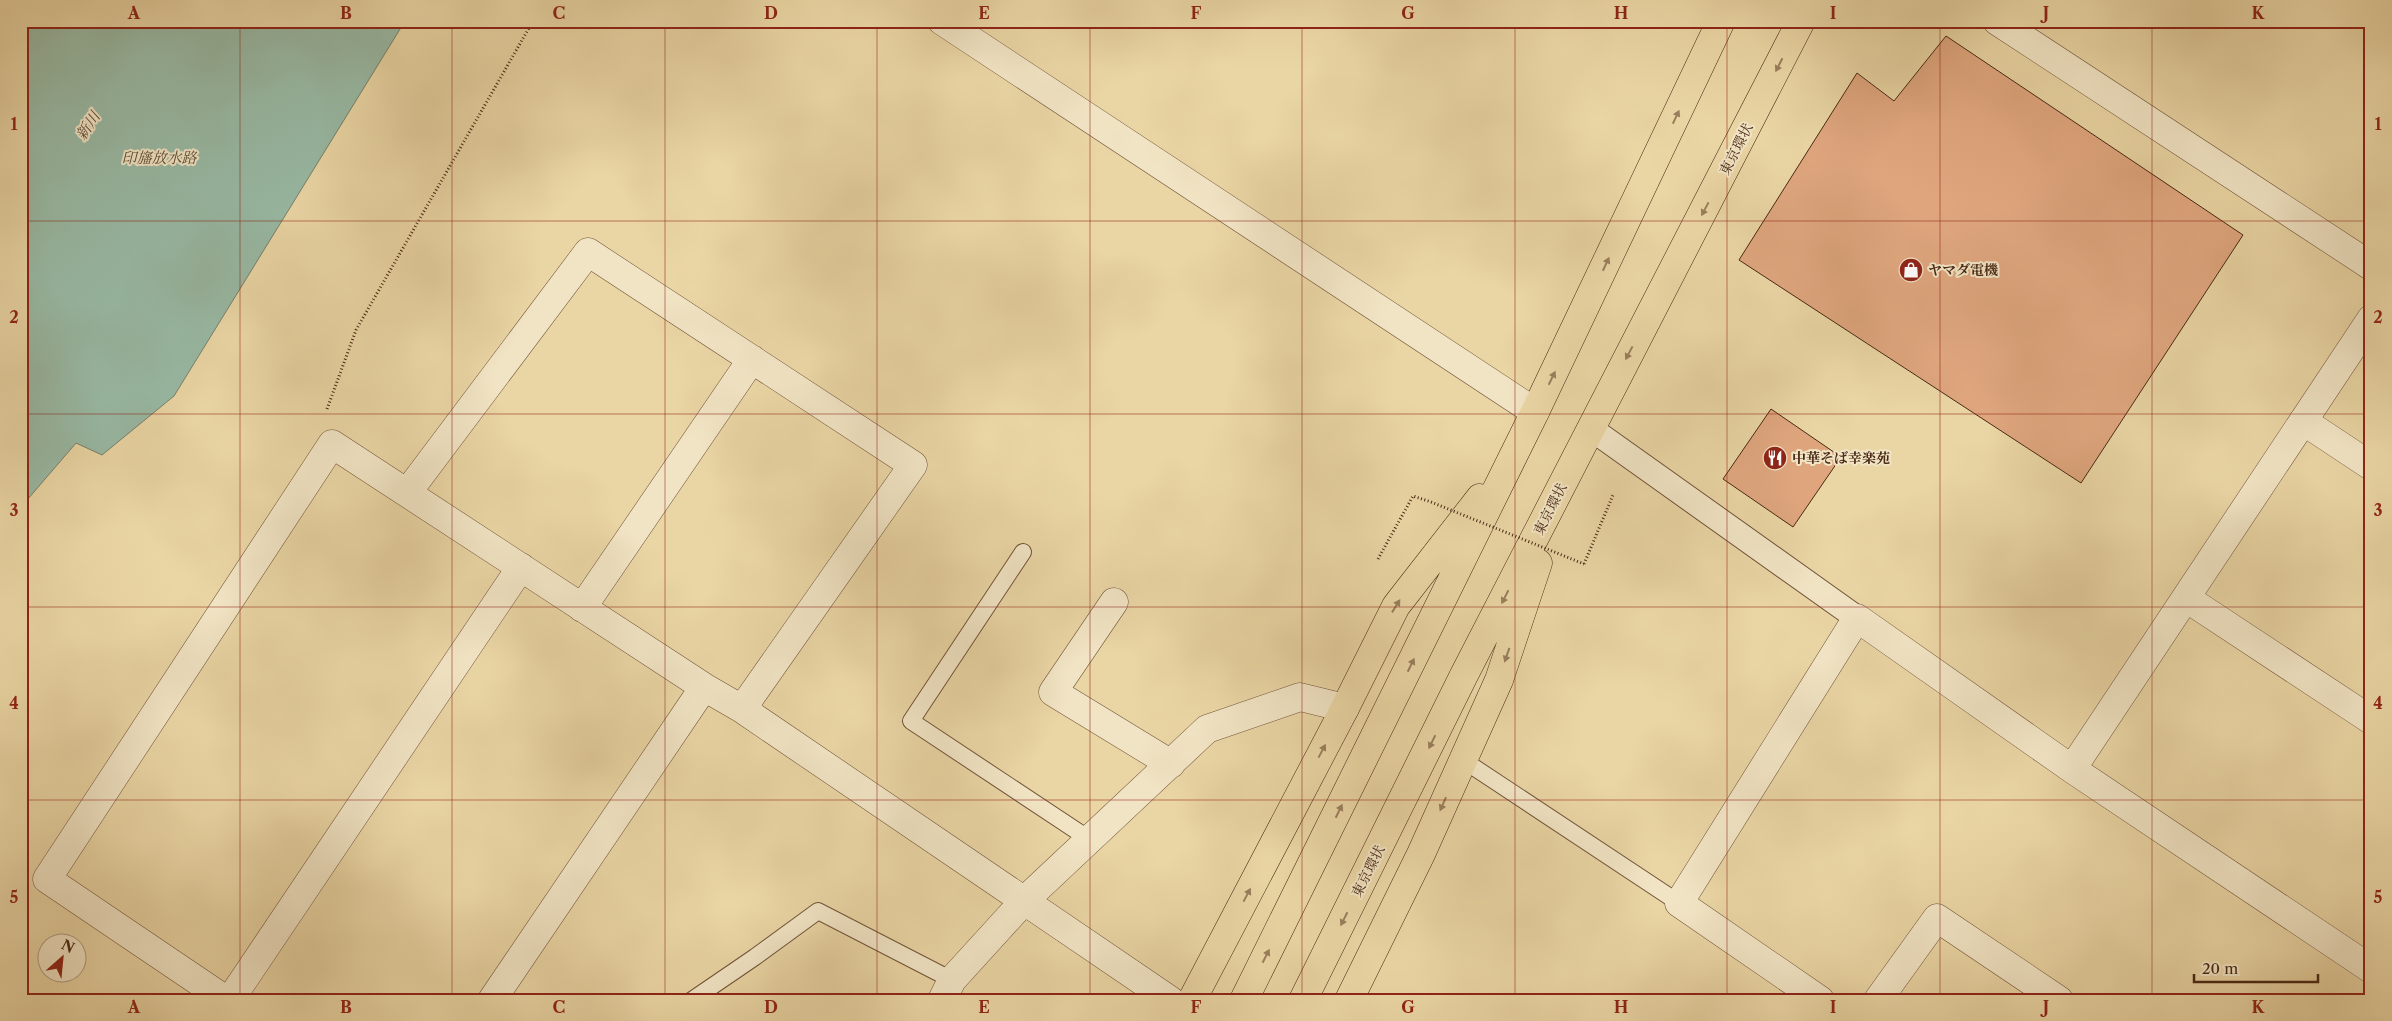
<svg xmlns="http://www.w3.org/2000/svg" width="2392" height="1021" viewBox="0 0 2392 1021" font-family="'Libre Caslon Text','Noto Serif JP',serif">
<rect width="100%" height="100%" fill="#ead5a4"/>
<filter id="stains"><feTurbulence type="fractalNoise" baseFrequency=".004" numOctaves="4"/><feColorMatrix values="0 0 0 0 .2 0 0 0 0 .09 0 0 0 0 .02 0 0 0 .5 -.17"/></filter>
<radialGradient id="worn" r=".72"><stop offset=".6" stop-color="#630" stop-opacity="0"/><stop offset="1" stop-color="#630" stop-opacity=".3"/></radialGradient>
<path fill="#98b9a4" stroke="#787f6b" d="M21 21H405L174 396 102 455 76 443 21 507Z"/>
<path fill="#dfa67e" stroke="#492815" d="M1946 36 2243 235 2081 483 1739 260 1857 73 1894 101Z
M1771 409 1841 457 1793 527 1723 479Z"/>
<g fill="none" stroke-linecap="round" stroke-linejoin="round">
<g stroke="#715339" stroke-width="18">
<path id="service" d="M1023 552 911 721 1089 839
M1463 760 1679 903
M692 1000 755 957 818 911 952 980"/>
</g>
<g stroke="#715339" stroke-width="26">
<path id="pedestrian" d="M1590 428 1857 618"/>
</g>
<g stroke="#715339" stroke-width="29">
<path id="minor" d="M942 21 1535 412
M2303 421 2371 466
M407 493 588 252 913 465 742 709
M2186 598 2371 720
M1114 602 1053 692 1171 764
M582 608 752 359
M2072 769 2371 319
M226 1000 47 879 332 444 704 687 742 709 1170 1000
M230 1000 521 567
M492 1000 704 687
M942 1000 952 980 1024 901 1207 729 1300 697 1345 708
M1820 1000 1679 903 1857 618 2072 769 2371 969
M1878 1000 1937 918 2059 1000"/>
</g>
<g stroke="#715339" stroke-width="29">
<path id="tertiary" d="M1997 21 2371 266"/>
</g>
<g stroke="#492815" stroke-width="29">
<path id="trunk" d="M1192 1000 1345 708 1396 606 1480 498
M1244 1000 1535 412 1721 21
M1303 1000 1464 675 1801 21
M1349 1000 1421 854 1499 680 1538 563"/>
</g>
<path stroke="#492815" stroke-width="3" stroke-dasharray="1 2.5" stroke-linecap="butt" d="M327 409 356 330 533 21
M1378 559 1413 496 1431 502
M1584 564 1613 495"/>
<use href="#service" stroke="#f1e4c4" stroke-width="16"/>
<use href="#pedestrian" stroke="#f1e4c4" stroke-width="24"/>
<use href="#minor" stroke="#f1e4c4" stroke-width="28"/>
<use href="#tertiary" stroke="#f1e4c4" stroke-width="28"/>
<use href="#trunk" stroke="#ead5a4" stroke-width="28"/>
<path stroke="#492815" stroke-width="3" stroke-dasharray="1 2.5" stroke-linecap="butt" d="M1431 502 1584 564"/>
</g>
<defs><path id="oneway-solid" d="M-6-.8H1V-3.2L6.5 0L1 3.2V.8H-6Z" transform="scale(1.25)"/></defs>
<g fill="#9a7e5c">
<use href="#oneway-solid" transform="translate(1779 65) rotate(117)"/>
<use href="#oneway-solid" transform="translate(1676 117) rotate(-65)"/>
<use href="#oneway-solid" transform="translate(1705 209) rotate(118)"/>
<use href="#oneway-solid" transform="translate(1606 264) rotate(-65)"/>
<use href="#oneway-solid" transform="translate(1629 353) rotate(118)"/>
<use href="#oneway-solid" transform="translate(1552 378) rotate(-64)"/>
<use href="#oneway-solid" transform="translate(1505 597) rotate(117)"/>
<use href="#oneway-solid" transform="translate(1396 606) rotate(-58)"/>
<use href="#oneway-solid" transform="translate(1507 655) rotate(109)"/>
<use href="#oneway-solid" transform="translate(1411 665) rotate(-64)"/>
<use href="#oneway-solid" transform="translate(1432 742) rotate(116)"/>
<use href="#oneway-solid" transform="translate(1322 751) rotate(-62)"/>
<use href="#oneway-solid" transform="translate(1443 804) rotate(114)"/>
<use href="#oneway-solid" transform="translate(1339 811) rotate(-64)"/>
<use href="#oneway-solid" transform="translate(1247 895) rotate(-62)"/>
<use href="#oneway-solid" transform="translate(1344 919) rotate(117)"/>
<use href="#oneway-solid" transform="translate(1266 956) rotate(-63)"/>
</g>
<path fill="none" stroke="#8f2418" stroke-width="1" stroke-opacity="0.55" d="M240 21V1000M452 21V1000M665 21V1000M877 21V1000M1090 21V1000M1302 21V1000M1515 21V1000M1727 21V1000M1940 21V1000M2152 21V1000M21 221H2371M21 414H2371M21 607H2371M21 800H2371"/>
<defs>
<g id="shop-disc" transform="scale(1.25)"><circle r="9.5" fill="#8f2418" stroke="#f1e4c4"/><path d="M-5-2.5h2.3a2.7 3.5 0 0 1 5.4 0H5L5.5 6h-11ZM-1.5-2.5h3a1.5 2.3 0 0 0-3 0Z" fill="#fff"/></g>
<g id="restaurant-disc" transform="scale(1.25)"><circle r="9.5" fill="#8f2418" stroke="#f1e4c4"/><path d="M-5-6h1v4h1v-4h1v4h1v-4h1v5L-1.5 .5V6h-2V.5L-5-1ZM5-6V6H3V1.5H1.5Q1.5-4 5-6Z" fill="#fff"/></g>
</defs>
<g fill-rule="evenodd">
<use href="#shop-disc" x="1911" y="270"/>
<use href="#restaurant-disc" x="1775" y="458"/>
</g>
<g text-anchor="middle" stroke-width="4" stroke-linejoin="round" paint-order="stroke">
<g font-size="14" fill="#492815" stroke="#f1e4c4">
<text transform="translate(1736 149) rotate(-63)" y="5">東京環状</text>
<text transform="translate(1550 509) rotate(-63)" y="5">東京環状</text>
<text transform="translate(1368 871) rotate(-63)" y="5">東京環状</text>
</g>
<g font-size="14" font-weight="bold" fill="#492815" stroke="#f1e4c4" text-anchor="start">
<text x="1928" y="275">ヤマダ電機</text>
<text x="1792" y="463">中華そば幸楽苑</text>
</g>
<g font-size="15" font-style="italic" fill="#5d4c39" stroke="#f1e4c4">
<text transform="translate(88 126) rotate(-57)" y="5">新川</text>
<text x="159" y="163">印旛放水路</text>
</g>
</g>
<rect width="2392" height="1021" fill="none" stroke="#ead5a4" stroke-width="55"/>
<g transform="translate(62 958) rotate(27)"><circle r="24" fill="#f1e4c4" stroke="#ae997e"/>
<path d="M0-4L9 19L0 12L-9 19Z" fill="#8f2418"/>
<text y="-8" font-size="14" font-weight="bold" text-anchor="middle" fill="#492815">N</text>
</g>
<path d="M2194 974v8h124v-8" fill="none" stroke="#492815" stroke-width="2.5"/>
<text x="2202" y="974" font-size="15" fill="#492815" stroke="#f1e4c4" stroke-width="4" paint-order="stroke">20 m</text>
<rect x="28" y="28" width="2336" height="966" fill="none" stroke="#8f2418" stroke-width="2"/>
<g font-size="16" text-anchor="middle" font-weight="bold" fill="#8f2418">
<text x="134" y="19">A</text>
<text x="346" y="19">B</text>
<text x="559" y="19">C</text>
<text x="771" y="19">D</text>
<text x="984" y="19">E</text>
<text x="1196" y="19">F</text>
<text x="1408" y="19">G</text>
<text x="1621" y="19">H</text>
<text x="1833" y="19">I</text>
<text x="2046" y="19">J</text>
<text x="2258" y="19">K</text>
<text x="14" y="130">1</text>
<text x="2378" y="130">1</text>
<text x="14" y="323">2</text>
<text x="2378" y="323">2</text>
<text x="14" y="516">3</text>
<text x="2378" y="516">3</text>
<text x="14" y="709">4</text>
<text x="2378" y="709">4</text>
<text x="14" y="903">5</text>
<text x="2378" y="903">5</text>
<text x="134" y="1013">A</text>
<text x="346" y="1013">B</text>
<text x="559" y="1013">C</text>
<text x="771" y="1013">D</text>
<text x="984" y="1013">E</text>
<text x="1196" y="1013">F</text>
<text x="1408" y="1013">G</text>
<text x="1621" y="1013">H</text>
<text x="1833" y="1013">I</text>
<text x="2046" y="1013">J</text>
<text x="2258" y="1013">K</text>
</g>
<rect width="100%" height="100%" filter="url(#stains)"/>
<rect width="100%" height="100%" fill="url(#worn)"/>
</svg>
